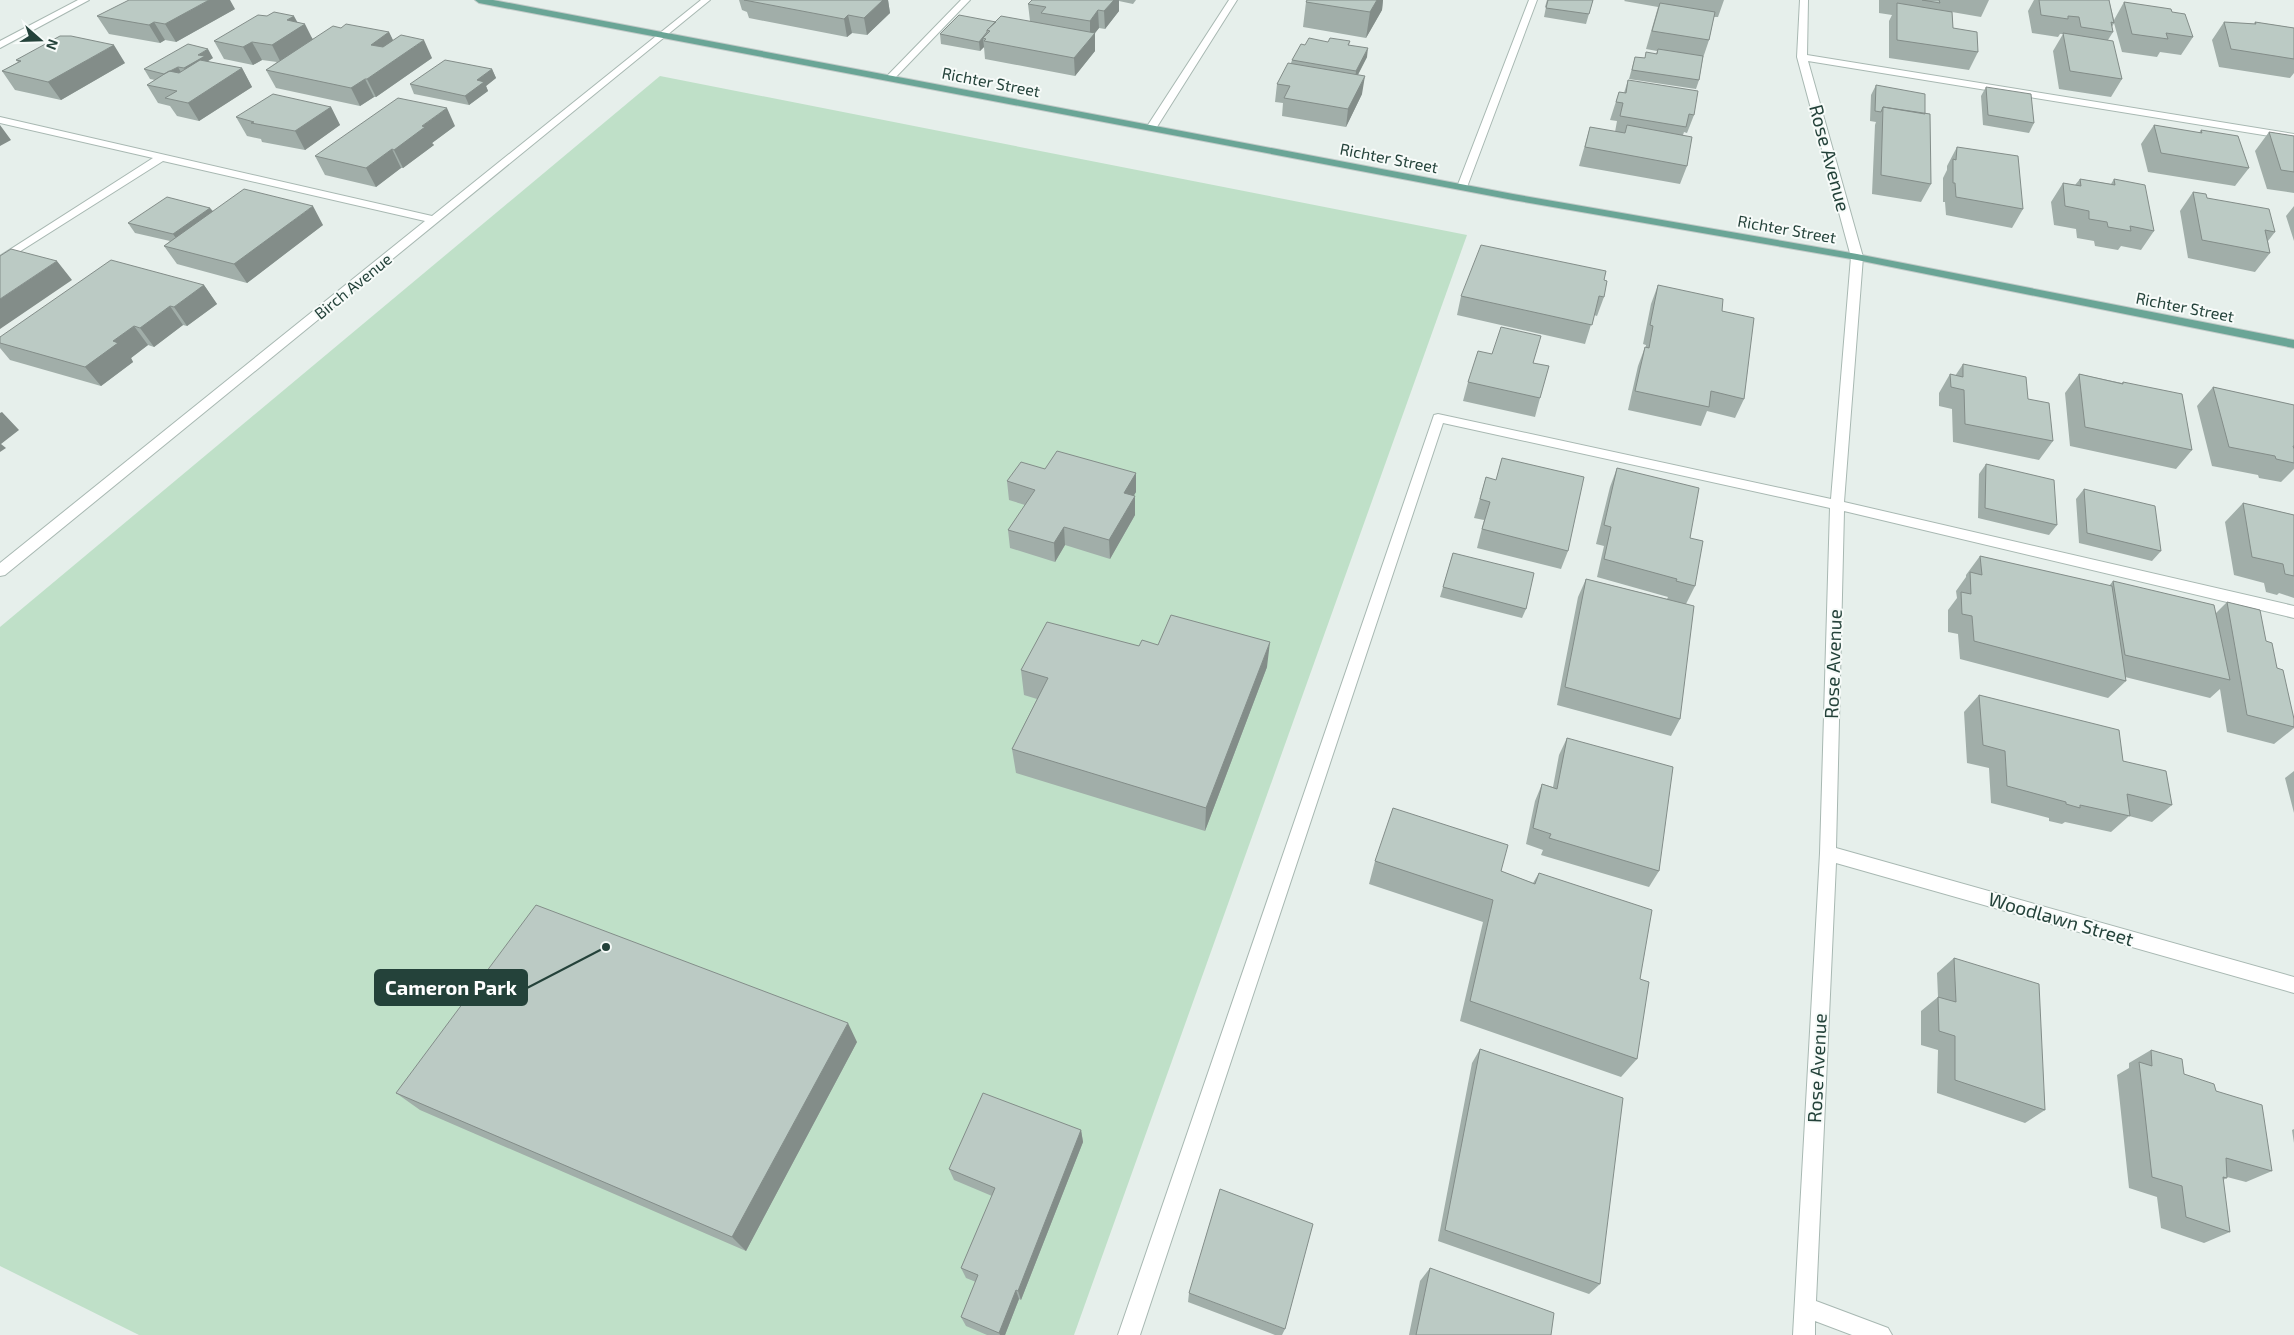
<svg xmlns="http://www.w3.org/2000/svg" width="2294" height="1335" viewBox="0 0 2294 1335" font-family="'Exo 2',sans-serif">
<rect width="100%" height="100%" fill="#e6efeb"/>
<path fill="#bfe0c8" d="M660 76 1467 235 1074 1335H139L0 1266V627Z"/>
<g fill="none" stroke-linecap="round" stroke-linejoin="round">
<g stroke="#a8b8b2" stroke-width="2">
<path id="minor" d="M78 0H89L0 48V41Z
M701 0H710L5 575 0 576V563L425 221 163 161 0 264V256L153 158 0 123V117L432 216Z
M961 0H970L893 80H887V76Z
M1229 0H1237L1155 130H1147L1146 128Z
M1529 0H1537L1467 187 1466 189H1458L1457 187Z
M1800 0H1808L1807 55 2294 134V140L1808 61 1863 257 1844 502 2294 606V618L1844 511 1836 848 2294 977V993L1836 863 1816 1301 1888 1328 1892 1335H1852L1815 1321V1335H1793L1820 853 1830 508 1443 423 1140 1335H1118L1434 415 1438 414 1831 499 1851 257 1797 57Z"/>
</g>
<g stroke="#c2cac8" stroke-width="2">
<path id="major" d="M475 0H493L1513 194 1857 254 2294 340V348L1857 260 1513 200 479 3Z"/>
</g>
<use href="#minor" fill="#fff" fill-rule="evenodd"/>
<use href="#major" fill="#6aa596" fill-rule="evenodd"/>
</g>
<path fill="#a1aea9" d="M739 0H888L890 13 867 35 852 33 847 37 749 18 747 12 742 10Z
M1032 0H1136L1133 4 1119 1V11L1105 29 1099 28 1095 33V51L1075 76 985 59 984 47 980 51 941 44 940 34 996 22 1030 21 1028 4Z
M1307 0H1383L1382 10 1366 38 1303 27 1306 2Z
M1547 0H1593L1586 24 1544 17 1546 7H1545Z
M1625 0H1724L1718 17H1714L1709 40 1703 58 1699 80 1696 89 1629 79 1635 57 1644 58 1656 54 1657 51 1646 49 1658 7 1624 1Z
M1879 0H1989L1981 17 1952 12 1953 28 1978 52 1969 70 1889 58V21L1892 15 1879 13Z
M2034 0H2109L2114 20 2124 2 2172 12 2193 37 2181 55 2160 52 2157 57 2122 52 2114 23 2112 27 2113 32 2108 40 2122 79 2111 97 2059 89 2053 51 2063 34H2060L2058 37 2032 33 2028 11Z
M235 9 176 42 165 40 160 43 109 34 97 16Z
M298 22 313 39 341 28 389 32 393 41 432 58 376 97H374L360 106 276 88 266 70 277 62 262 60 253 65 224 59 214 41Z
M2224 22 2254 24 2255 22 2294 28V73L2290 78 2219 67 2212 40Z
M1350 41 1349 45 1367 57 1358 75 1362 94 1346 127 1282 116 1283 103 1275 102 1277 84 1291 63 1292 60 1305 45 1328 42Z
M213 58 208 61V62L242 68 252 87 199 121 177 116 170 106 158 103 147 85 155 80 150 79 144 69Z
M16 60 125 63 61 100 15 90 2 71 18 62Z
M492 69 496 78 486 86 488 91 469 105 414 94 410 84Z
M1628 80 1694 115 1687 133 1684 132 1683 135 1687 166 1680 184 1579 166 1590 127 1615 132 1617 121 1610 120 1619 92 1624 93Z
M1876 85 1925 114 1931 184 1921 202 1872 194 1875 125 1876 122 1870 121 1871 95Z
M1986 87 2034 123 2029 133 1983 125 1981 96Z
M331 107 340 125 305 150 262 142 261 139 247 136 236 117Z
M2154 125 2199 133 2201 130 2249 168 2235 186 2148 172 2141 144Z
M455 126 432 143 434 145 403 168H401L376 187 325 175 315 156Z
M2269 132 2294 136V193L2267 189 2255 151Z
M1957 147 2023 209 2012 228 1946 215 1945 202H1943V178L1947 170V166Z
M2080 179 2111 184 2114 179 2154 231 2141 250 2121 246 2118 250 2095 246 2094 241 2077 238 2076 229 2054 225 2051 202 2063 183 2075 185Z
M2193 192 2207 198 2275 232 2268 241 2270 253 2255 272 2188 258 2180 211Z
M2294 206V241L2286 216Z
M210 208 213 211 323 225 247 283 177 264 164 246 170 241 135 233 128 223Z
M1604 280V297L1597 316 1594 315 1585 344 1457 315 1461 296Z
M204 285 217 304 187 326 183 325 154 347 148 345 131 358 133 362 101 386 10 360 0 348V337Z
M1658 285 1722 311 1744 399 1735 418 1707 411 1701 426 1628 410 1638 366 1645 347H1646V345L1643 344 1651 304Z
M1533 363 1540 398 1535 417 1463 401 1468 382Z
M1963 364 2028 399 2053 441 2039 460 1953 442 1952 409 1939 406V393L1950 374 1955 376Z
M2079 374 2122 383 2123 382 2192 450 2176 469 2070 446 2065 393Z
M2213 387 2294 405V469L2281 482 2259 478 2258 475 2212 466 2197 406Z
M1986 464 2057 525 2049 535 1978 518 1979 474Z
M1617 468 1690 538 1695 586 1686 604 1680 719 1671 736 1557 705 1578 597 1586 579 1667 599 1668 597 1597 577 1604 546 1596 544 1610 487Z
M1045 469 1136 473V492L1133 496 1135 515 1110 559 1065 545 1055 562 1010 548 1008 530 1025 505 1009 500 1007 481Z
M1486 477 1568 551 1561 569 1477 548 1484 520 1474 518Z
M2084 489 2161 551 2152 561 2079 543 2076 499Z
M2243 503 2294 515V598L2279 593 2277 595 2266 592 2264 583 2234 575 2225 522Z
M1453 553 1526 609 1522 618 1440 597Z
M1980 556 2109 586 2113 581 2216 613 2227 602 2266 641 2277 668 2294 719V728L2274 744 2227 732 2220 689 2210 698 2125 677 2126 681 2108 698 1960 659 1958 634 1948 632V610L1957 598 1956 591 1966 577V575Z
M1158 645 1267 667 1205 831 1016 773 1012 749 1037 699 1024 695 1021 670 1139 646Z
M1979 695 2123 761 2172 805 2152 822 2129 816 2111 832 2065 822 2062 824 2049 821V818L1991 803 1989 768 1967 763 1964 712Z
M1567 738 1659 871 1649 887 1541 855 1543 850 1526 844 1535 801 1542 784 1553 787 1559 755Z
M2294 771V813L2285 778Z
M1375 861 1501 871 1533 883 1539 873 1640 979 1637 1059 1621 1077 1460 1021 1483 922 1369 884Z
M1954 958 2045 1110 2025 1123 1937 1093 1938 1050 1921 1045V1011L1938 997 1937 973Z
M857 1042 746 1251 420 1110 396 1093Z
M1480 1049 1600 1284 1589 1294 1438 1241 1472 1063Z
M2151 1050 2184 1074 2216 1091 2272 1171 2246 1182 2227 1177V1178L2223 1180 2230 1232 2204 1243 2161 1228 2157 1197 2129 1188 2117 1075 2129 1068V1063Z
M2294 1129V1143L2292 1130Z
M1081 1130 1083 1142 1021 1300 1019 1299 1005 1335H987L966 1326 961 1317 976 1282 966 1278 961 1268 992 1196 954 1180 949 1169Z
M1430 1268 1551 1335H1409L1420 1281Z
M1189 1293 1285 1329 1282 1335H1275L1188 1302Z"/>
<path fill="#838d89" d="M209 0H230L235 9 176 42 165 24Z
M883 0H888L890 13 867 35 864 18Z
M1114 0H1119V11L1105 29 1104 11Z
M1377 0H1383L1382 10 1366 38 1370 12Z
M1098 10 1099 28 1095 33V51L1075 76 1074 58 1090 39V21Z
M848 15 852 33 847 37 844 19Z
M294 16 300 27 305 24 314 42 281 63 272 45 287 20Z
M154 22 165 40 160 43 149 25Z
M389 32 398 50 371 45Z
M987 32 983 38 984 47 980 51 979 42Z
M424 40 432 58 376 97 367 79Z
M252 42 262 60 253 65 243 47Z
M114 45 125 63 61 100 48 82Z
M1368 48 1367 57 1355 80 1356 71Z
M208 49 213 58 208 61 211 65 190 78 184 68 198 55Z
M178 67 183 76 165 74Z
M242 68 252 87 199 121 188 103Z
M492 69 496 78 486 86 488 91 469 105 465 96 477 80Z
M1365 76 1362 94 1346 127 1348 109Z
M365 79 374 97 360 106 351 88Z
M331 107 340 125 305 150 295 131Z
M447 108 455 126 432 143 434 145 403 168 394 150 422 126Z
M0 125 11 140 0 146Z
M392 149 401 168 376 187 366 168Z
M313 206 323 225 247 283 234 264Z
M210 208 217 217 180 244 173 234Z
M57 261 72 280 0 329V299Z
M204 285 217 304 187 326 174 307Z
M170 306 183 325 154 347 140 328Z
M134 326 148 345 131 358 133 362 101 386 85 367 113 341Z
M2 412 19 430 1 444 6 448 0 452V413Z
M1136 473V492L1124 512V493Z
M1135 496V515L1110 559 1109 540Z
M1064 527 1065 545 1055 562 1054 543Z
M1270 642 1267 667 1205 831 1206 808Z
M848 1023 857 1042 746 1251 732 1237Z
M1081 1130 1083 1142 1021 1300 1018 1291Z
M1016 1290 1019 1299 1005 1335H1000L999 1333Z"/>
<path fill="#bbcac4" stroke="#838d89" d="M129 0H209L165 24 154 22 149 25 97 16Z
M744 0H883L864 18 848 15 844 19Z
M1032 0H1114L1104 11 1098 10 1090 21 1041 13 1046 7 1028 4Z
M1307 0H1377L1370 12 1306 2Z
M1548 0H1593L1589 14 1546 8Z
M1922 0H1939L1940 3Z
M2039 0H2109L2114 23 2111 22 2113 32 2081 27 2079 17 2068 16V19L2041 15Z
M2124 2 2171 9 2172 12 2185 14 2193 37 2166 33 2168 39 2132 34Z
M1660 3 1715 12 1709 40 1652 31Z
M1897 3 1952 12 1953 28 1977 32 1978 52 1897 40Z
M274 12 294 16 287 20 305 24 272 45 252 42 243 47 214 41 258 15 267 16Z
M959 15 996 22 987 30V32L979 42 940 34Z
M1001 16 1095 33 1074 58 984 41 986 39 983 38 990 31 987 30Z
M2224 22 2256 24 2255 22 2294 28V59L2231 49Z
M346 24 389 32 371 45 383 47 401 35 424 40 367 79H365L351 88 266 70 333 26 341 28Z
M2063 33 2113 41 2122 79 2070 71Z
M60 36H71L114 45 48 82 2 71 21 61 16 60Z
M1309 38 1328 42 1330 38 1350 41 1348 45 1368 48 1356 71 1292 60 1301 44 1305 45Z
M188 44 208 49 198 55 205 56 184 68 178 67 164 74 144 69Z
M1658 49 1703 56 1699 80 1632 70 1635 57 1645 58 1646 52 1657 54Z
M200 60 242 68 188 103 165 98 177 91 147 85 169 71 179 73Z
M445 60 492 69 477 80 484 82 465 96 410 84Z
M1288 63 1365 76 1348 109 1284 98 1290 86 1277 84Z
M1628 80 1698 91 1694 115 1689 114 1686 127 1620 116 1623 103 1616 102 1619 92 1626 93Z
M1876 85 1925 94V114L1883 107 1881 112 1875 111Z
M1986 87 2031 94 2034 123 1988 115Z
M273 94 331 107 295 131 251 123 254 122 236 117Z
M398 98 447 108 422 126 425 127 394 150 392 149 366 168 315 156Z
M1883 107 1930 114 1931 184 1881 175Z
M1627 125 1692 137 1687 166 1585 147 1590 127 1625 133Z
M2154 125 2202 133 2201 130 2238 136 2249 168 2161 153Z
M2269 132 2294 136V172L2281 170Z
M1957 147 2018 156 2023 209 1956 197 1955 183H1953V159L1956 160Z
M2080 179 2115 185 2114 179 2145 185 2154 231 2130 226 2131 231 2108 227 2107 222 2089 219V211L2065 206 2063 183 2081 186Z
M244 189 313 206 234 264 164 246Z
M2193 192 2206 194 2207 198 2269 209 2275 232 2265 230 2270 253 2202 240Z
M167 197 210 208 173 234 128 223Z
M1481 245 1606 271 1604 280 1607 281 1604 297 1599 296 1592 325 1461 296Z
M11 249 57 261 0 299V256Z
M111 260 204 285 174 307 170 306 140 328 134 326 113 341 118 343 85 367 0 343V337Z
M1658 285 1723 299 1722 311 1754 318 1744 399 1711 391 1709 407 1635 391 1645 347 1649 348 1653 326 1650 325Z
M1501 327 1541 336 1533 363 1549 366 1540 398 1468 382 1478 351 1492 354Z
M1963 364 2026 377 2028 399 2049 403 2053 441 1965 424 1964 390 1951 387 1950 374 1963 377Z
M2079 374 2123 384V382L2182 394 2192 450 2085 427Z
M2213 387 2294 405V446H2293L2294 449V463L2276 459 2275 456 2229 447Z
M1057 451 1136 473 1124 493 1135 496 1109 540 1064 527 1054 543 1008 530 1035 490 1007 481 1021 462 1045 469Z
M1502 458 1584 477 1568 551 1482 529 1490 502 1480 499 1486 477 1496 480Z
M1986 464 2054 480 2057 525 1985 508Z
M1617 468 1699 488 1690 538 1703 541 1695 586 1676 581 1677 579 1604 559 1611 527 1604 525Z
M2084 489 2155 506 2161 551 2087 533Z
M2243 503 2294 515V576L2285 574 2283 564 2252 557Z
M1453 553 1534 573 1526 609 1443 587Z
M1980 556 2112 586 2126 681 1974 641 1972 616 1962 614 1961 592 1971 594 1970 572 1982 575Z
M1586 579 1694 606 1680 719 1565 687Z
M2113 581 2214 605 2230 680 2125 655Z
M2227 602 2260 610 2266 641 2272 643 2277 668 2283 670 2294 719V727L2247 715Z
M1171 615 1270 642 1206 808 1012 749 1048 678 1021 670 1047 622 1139 646 1142 640 1158 645Z
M1979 695 2119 730 2123 761 2166 771 2172 805 2127 794 2130 816 2080 805V808L2066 804V802L2007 786 2005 751 1983 745Z
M1567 738 1673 767 1659 871 1549 838 1551 834 1533 828 1542 784 1557 789Z
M1393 808 1508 845 1501 871 1535 884 1539 873 1652 910 1640 979 1649 982 1637 1059 1470 1001 1493 900 1375 861Z
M536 905 848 1023 732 1237 396 1093Z
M1954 958 2039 984 2045 1110 1955 1080V1036L1939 1031 1938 997 1956 1002Z
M1480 1049 1623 1098 1600 1284 1445 1230Z
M2151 1050 2182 1059 2184 1074 2214 1084 2216 1091 2262 1105 2272 1171 2226 1158 2227 1178 2223 1177 2230 1232 2186 1217 2182 1186 2152 1177 2139 1062 2152 1066Z
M983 1093 1081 1130 1018 1291 1016 1290 999 1333 961 1317 978 1275 961 1268 995 1188 949 1169Z
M1220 1189 1313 1224 1285 1329 1189 1293Z
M1430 1268 1554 1313 1551 1335H1416Z"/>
<g text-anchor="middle" stroke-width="4" stroke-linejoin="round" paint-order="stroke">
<g font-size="16" fill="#24423a" stroke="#f7fbf9">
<text transform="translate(991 82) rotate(11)" y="6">Richter Street</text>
<text transform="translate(1389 158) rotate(11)" y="6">Richter Street</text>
<text transform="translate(1787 229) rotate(10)" y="6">Richter Street</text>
<text transform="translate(353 286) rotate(-39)" y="6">Birch Avenue</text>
<text transform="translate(2185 307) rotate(11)" y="6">Richter Street</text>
</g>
<g font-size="19" fill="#24423a" stroke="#f7fbf9">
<text transform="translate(1830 158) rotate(75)" y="7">Rose Avenue</text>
<text transform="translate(1833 664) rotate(-88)" y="7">Rose Avenue</text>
<text transform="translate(2061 919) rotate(16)" y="7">Woodlawn Street</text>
<text transform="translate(1817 1068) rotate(-87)" y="7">Rose Avenue</text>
</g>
</g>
<path fill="none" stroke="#24423a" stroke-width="2" d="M606 947L527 988"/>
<circle fill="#24423a" stroke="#f7fbf9" stroke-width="2" cx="606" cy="947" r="5"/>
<rect fill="#24423a" stroke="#24423a" stroke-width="2" x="375" y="970" width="152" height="35" rx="5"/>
<g font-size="20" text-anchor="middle" font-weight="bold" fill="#fff">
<text x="451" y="995">Cameron Park</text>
</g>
<g transform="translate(40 40) rotate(110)" stroke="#f7fbf9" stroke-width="4" paint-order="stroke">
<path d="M0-4L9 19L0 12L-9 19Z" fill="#24423a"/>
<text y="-8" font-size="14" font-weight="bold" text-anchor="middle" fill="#24423a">N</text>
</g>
</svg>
